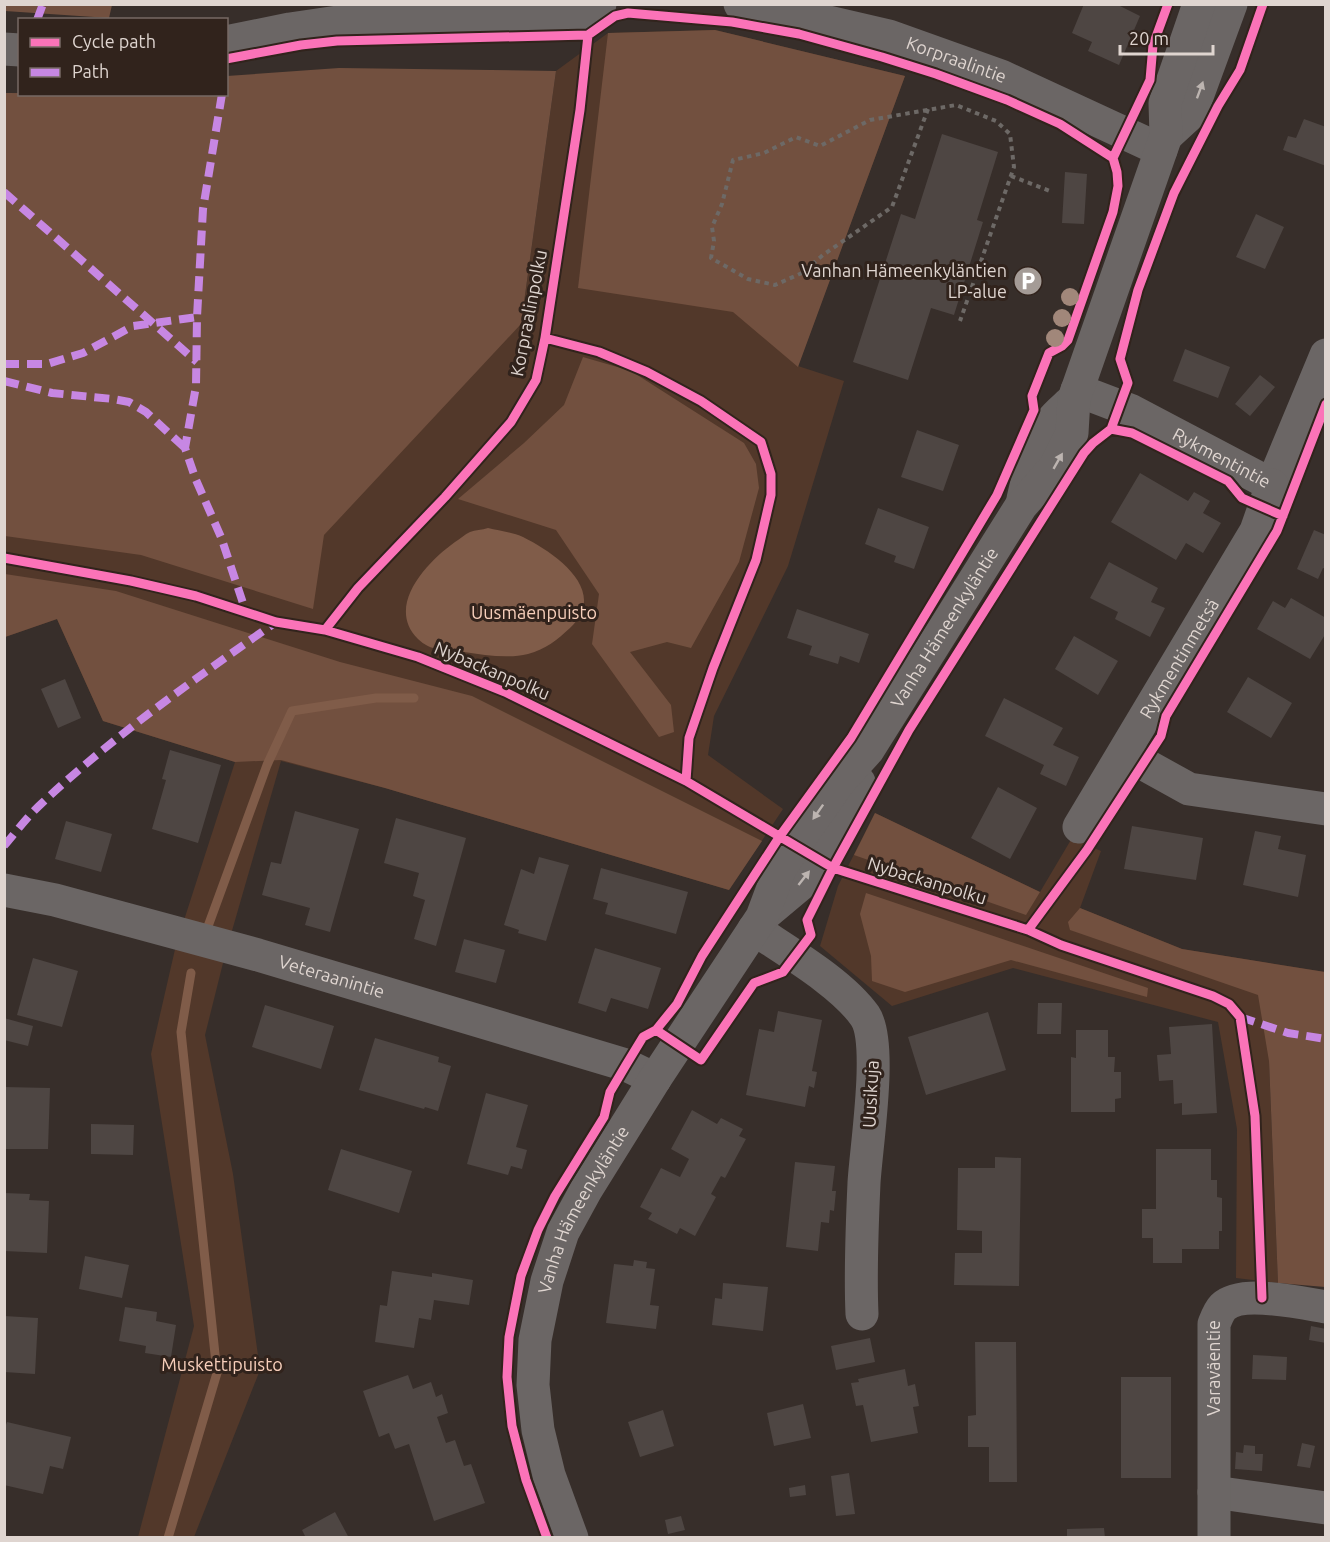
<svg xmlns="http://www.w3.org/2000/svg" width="1330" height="1542" viewBox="0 0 1330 1542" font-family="Ubuntu,sans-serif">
<rect width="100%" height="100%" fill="#372e2a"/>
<path fill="#52382a" d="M715 30 905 76 798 366 844 381 788 566 714 716 708 755 783 809 729 890 385 788 281 761 225 955 205 1035 233 1174 260 1370 194 1537H138L194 1326 151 1054 176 945 235 762 103 721 57 619 5 637 4 494 521 324 556 71 608 33Z
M875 813 1040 892 1072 838 1101 851 1080 908 1182 949 1325 972 1269 1062 1278 1283 1236 1278 1237 1129 1218 1022 1013 968 892 1006 820 946 838 886Z"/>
<path fill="#72503f" d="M4 5 5 4 112 5 109 18 5 11Z
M715 30 905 76 798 367 733 312 578 288 608 33Z
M339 68 556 71 521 324 324 535 313 609 141 555 5 536V93L226 94 227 76Z
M583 357 631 371 744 443 756 464 759 488 739 562 691 648 667 642 630 652 671 705 674 732 659 737 592 644 599 594 556 530 458 499 524 443 564 405Z
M5 574 116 591 340 662 472 696 762 841 729 890 385 788 281 760 235 762 103 721 57 619 5 637Z
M875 813 1040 892 1026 915 854 855Z
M866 893 1148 988 1147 997 1011 960 905 992 872 981 871 956 860 914Z
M1080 908 1182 949 1325 972V1287L1278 1283 1269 1061 1258 995 1070 930 1068 922Z"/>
<path fill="#805c49" d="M488 528C499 531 513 532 523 537 555 553 610 591 570 628 557 640 546 649 528 654 507 659 485 655 464 652 447 651 430 651 418 639 385 606 427 562 455 542 460 539 465 534 470 532 475 530 482 530 488 528Z"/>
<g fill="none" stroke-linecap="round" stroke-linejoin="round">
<path stroke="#805c49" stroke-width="9" d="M207 929 267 765 292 711 376 698H414
M168 1538 217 1373 181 1032 191 973"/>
</g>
<path fill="#4e4643" d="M1084 4H1116L1140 16 1119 65 1088 51 1092 42 1072 33Z
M1304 119 1326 127V166L1283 150 1288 136 1296 138Z
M942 134 998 152 977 220 983 222 954 315 931 308 908 380 853 362 901 214 915 219Z
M1065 172 1087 174 1084 224 1062 223Z
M1256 214 1284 227 1265 269 1236 257Z
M1185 349 1230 367 1218 398 1173 381Z
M1260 375 1275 387 1250 416 1235 404Z
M917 430 959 445 943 491 901 477Z
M1140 473 1188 501 1194 492 1210 501 1203 513 1221 523 1203 553 1186 543 1176 560 1111 522Z
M878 508 929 527 914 569 894 562 896 556 865 544Z
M1314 530 1326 535V569L1323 568 1318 579 1297 569Z
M1109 562 1158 588 1151 602 1165 608 1150 637 1115 619 1118 612 1090 598Z
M1291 598 1326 618V633L1310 659 1257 629 1273 601 1285 608Z
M797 609 869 634 859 663 840 656 838 664 809 655 812 646 787 638Z
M1074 636 1118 661 1098 695 1055 669Z
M1248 677 1292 703 1271 738 1227 712Z
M65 679 81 718 58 728 41 689Z
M1004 698 1063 728 1053 745 1079 757 1066 786 1040 774 1044 765 985 736Z
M170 750 221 765 198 843 152 829 166 780 162 779Z
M998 787 1037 808 1010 859 971 838Z
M295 811 359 829 330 932 305 925 310 908 262 895 271 862 281 864Z
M396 818 466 838 436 946 414 939 425 900 413 896 419 873 384 863Z
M66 821 112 834 101 872 55 859Z
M1132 826 1203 838 1196 880 1124 869Z
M1255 831 1281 836 1278 849 1306 855 1298 897 1243 885Z
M539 857 569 865 546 941 518 933 519 930 504 925 521 869 534 874Z
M601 868 688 892 676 934 605 914 608 903 593 899Z
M464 939 505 950 496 983 455 972Z
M595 948 661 968 648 1009 611 998 606 1012 578 1003Z
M33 958 78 971 62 1027 17 1015Z
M1038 1003H1062L1061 1034H1037Z
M265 1005 334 1026 321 1069 252 1047Z
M778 1011 822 1020 812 1071 817 1072 814 1088 809 1086 805 1107 746 1095 759 1029 774 1032Z
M988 1012 1006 1070 926 1095 908 1037Z
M4 1018 33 1026 28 1046 4 1040Z
M1212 1024 1217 1113 1182 1115V1103L1174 1104 1173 1080 1159 1081 1157 1055 1171 1054 1169 1027Z
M1076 1030H1108V1057H1115L1114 1072H1121V1098L1115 1099V1112H1071V1057L1076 1058Z
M375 1038 439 1057 438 1062 451 1066 438 1111 425 1107 424 1109 359 1090Z
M4 1087 50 1088 48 1149H4Z
M486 1093 528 1105 516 1147 527 1150 522 1169 511 1166 508 1175 467 1164Z
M692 1110 717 1124 721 1118 743 1129 739 1136 746 1139 725 1178 721 1176 711 1194 716 1197 695 1236 680 1228 677 1234 648 1219 652 1213 640 1207 661 1168 680 1177 689 1159 671 1149Z
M91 1124 134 1125 133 1155 91 1154Z
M341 1149 412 1171 399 1213 328 1190Z
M1156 1149H1211V1180H1217V1197L1222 1198V1231H1219V1249H1182V1263H1153V1238H1142V1209H1156Z
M995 1157 1021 1158 1019 1286 954 1285 955 1253H982V1231L957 1230 958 1168H995Z
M795 1162 835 1166 832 1191H836L834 1211 830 1210 829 1223 821 1222 818 1251 786 1247Z
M4 1193 30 1194 29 1200 49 1201 47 1253 4 1251Z
M85 1256 129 1265 122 1298 79 1289Z
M634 1260 647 1262 646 1268 655 1269 650 1305 659 1306 656 1329 606 1323 614 1264 633 1266Z
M392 1271 432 1277V1273L473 1280 469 1305 434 1300 431 1320 419 1318 414 1348 375 1342 380 1305 387 1306Z
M723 1283 768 1287 763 1331 712 1325 715 1298 722 1299Z
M125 1307 157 1312 156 1321 176 1325 171 1357 145 1353 146 1346 119 1341Z
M4 1316 38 1318 35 1374 4 1372Z
M1311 1326 1326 1329V1343L1309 1340Z
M870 1338 875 1362 836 1370 831 1346Z
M975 1342H1016L1017 1482H989V1447H968V1416L976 1415Z
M1253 1355 1287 1357 1286 1380 1252 1379Z
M905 1369 908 1386 915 1384 919 1406 913 1407 918 1433 871 1442 863 1405 856 1406 851 1383 859 1382 858 1379Z
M408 1375 413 1389 431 1382 436 1397 442 1394 448 1413 437 1417 446 1443 455 1440 464 1466 471 1464 485 1503 434 1521 409 1444 395 1449 389 1433 379 1437 363 1391Z
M1121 1377H1171V1478H1121Z
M803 1404 811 1438 774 1446 767 1413Z
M663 1410 674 1446 640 1457 628 1422Z
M7 1422 71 1437 63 1469 50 1466 43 1494 4 1485V1430Z
M1302 1443 1315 1446 1310 1468 1297 1466Z
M1244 1445 1255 1446V1454H1263L1262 1471 1235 1469 1236 1452 1243 1453Z
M849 1473 855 1514 836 1516 831 1476Z
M805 1485 806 1495 790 1497 789 1488Z
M335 1512 349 1538H306L302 1530Z
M681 1516 685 1530 668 1534 665 1520Z
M1104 1528 1105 1538H1067V1529Z"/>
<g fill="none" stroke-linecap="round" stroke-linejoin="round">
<path stroke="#6d6966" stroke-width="4" stroke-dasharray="4.5 4.5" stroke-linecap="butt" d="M928 109 892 207 823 255 802 273 775 285 748 279 711 258 714 241 712 227 722 204 733 160 764 153 796 137 820 146 870 120 956 105 996 121 1010 134 1014 167 960 321
M1011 176 1050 191"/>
<g stroke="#6b6665" stroke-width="33">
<path id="s1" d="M740 4 768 8 889 36 1001 76 1161 150"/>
<path d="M226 42 290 29 351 20 558 18 579 15 600 4"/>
<path d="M4 49 20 50"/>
<path id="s2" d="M1077 390 1132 411 1272 485 1326 355"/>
<path d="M1124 753 1189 789 1326 809"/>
<path id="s3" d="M1079 827 1256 531 1272 485"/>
<path id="s4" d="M4 890 55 900 258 955 626 1065 655 1079"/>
<path d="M754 929C788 952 842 983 865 1016 883 1043 866 1147 864 1183 862 1227 860 1270 862 1314"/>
<path d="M1214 1492 1326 1508"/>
<path id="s5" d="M1214 1538V1324C1216 1319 1219 1311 1223 1307 1241 1289 1302 1303 1326 1307"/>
</g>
<g stroke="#6b6665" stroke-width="33">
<path d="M1166 136 1191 113 1231 4"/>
<path d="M1023 499C1029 474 1034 445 1050 423 1056 414 1066 407 1074 399"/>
<path d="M765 914 802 883 856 793 859 782"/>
<path id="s6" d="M572 1538 549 1475 538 1430 533 1385 535 1340 547 1281 563 1232 586 1190 655 1079 762 917 780 869 795 845 839 782 868 750 1021 506 1055 467 1072 433 1074 399 1166 136 1165 103 1199 4"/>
</g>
<path stroke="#c787e3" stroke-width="8" stroke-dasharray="15 8" stroke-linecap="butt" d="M37 20 43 4
M222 94 203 209 197 317 196 386 185 448 196 480 221 537 246 612
M4 192 197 362
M4 364H47L83 353 133 326 197 317
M4 381 52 393 113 399 129 402 146 412 185 448
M4 846C16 832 27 817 41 804 113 736 195 679 276 622
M1240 1017 1288 1033 1326 1039"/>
<g stroke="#31231c" stroke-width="13">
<path id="cycleway" d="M226 59 301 45 337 41 588 35 615 16 628 13 732 22 799 34 882 57 936 74 1007 100 1060 124 1113 158
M545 338 599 352 647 372 701 401 761 442 771 474V495L756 560 713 668 689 738 686 781
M1111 429 1132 433 1228 481 1242 498 1283 516
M4 558 131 581 196 596 276 622 325 630 418 657 505 692 686 781 833 868 1028 930 1061 945 1213 996 1229 1004 1240 1017 1255 1116 1262 1298
M325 630 358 588 445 497 511 422 536 380 545 338 580 110 588 35
M1028 930 1087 850 1161 736 1166 716 1277 531 1326 404
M656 1030 701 1060 754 983 783 972 811 935 807 920 833 868 909 730 1084 453 1093 443 1111 429 1128 383 1120 359 1138 290 1174 193 1218 106 1240 70 1263 4
M547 1538 526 1480 512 1426 507 1377 509 1337 521 1276 538 1230 555 1196 604 1117 610 1092 626 1065 643 1037 656 1030 677 1004 702 956 780 836 851 738 948 577 997 495 1034 410 1032 396 1049 353 1062 346 1068 340 1113 212 1118 186 1117 172 1113 158 1150 80 1153 45 1168 4"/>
</g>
<use href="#cycleway" stroke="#fb73b8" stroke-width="9"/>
</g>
<g fill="#a1877a">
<circle cx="1070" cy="297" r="9"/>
<circle cx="1062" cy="318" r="9"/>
<circle cx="1055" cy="338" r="9"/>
</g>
<defs><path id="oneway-solid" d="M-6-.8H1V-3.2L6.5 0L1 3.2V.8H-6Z" transform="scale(1.5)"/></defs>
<g fill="#bcb4b0">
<use href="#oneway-solid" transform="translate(1200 90) rotate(-70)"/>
<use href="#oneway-solid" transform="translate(1058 461) rotate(-60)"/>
<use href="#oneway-solid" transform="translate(818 812) rotate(125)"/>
<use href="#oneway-solid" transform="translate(804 878) rotate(-52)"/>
</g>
<defs>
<g id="parking-disc" transform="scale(1.5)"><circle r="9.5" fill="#a49b96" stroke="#31231c"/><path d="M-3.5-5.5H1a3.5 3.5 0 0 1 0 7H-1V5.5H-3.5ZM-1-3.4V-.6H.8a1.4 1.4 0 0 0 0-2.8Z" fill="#fff"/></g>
</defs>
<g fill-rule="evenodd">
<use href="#parking-disc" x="1028" y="281"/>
</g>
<g text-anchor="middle" stroke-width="6" stroke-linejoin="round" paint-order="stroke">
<g font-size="18" fill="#dfd5d0" stroke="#31231c">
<text dy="6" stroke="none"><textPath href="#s1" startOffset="224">Korpraalintie</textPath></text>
<text transform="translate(529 313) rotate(-79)" y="6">Korpraalinpolku</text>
<text dy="6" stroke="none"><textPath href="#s2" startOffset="160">Rykmentintie</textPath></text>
<text dy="6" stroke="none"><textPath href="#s6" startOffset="1032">Vanha Hämeenkyläntie</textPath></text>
<text dy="6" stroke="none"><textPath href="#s3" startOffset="196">Rykmentinmetsä</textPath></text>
<text transform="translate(492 671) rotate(23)" y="6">Nybackanpolku</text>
<text transform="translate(927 881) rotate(17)" y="6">Nybackanpolku</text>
<text dy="6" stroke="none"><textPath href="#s4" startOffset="339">Veteraanintie</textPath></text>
<text transform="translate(871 1094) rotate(-87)" y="6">Uusikuja</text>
<text dy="6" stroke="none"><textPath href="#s6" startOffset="344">Vanha Hämeenkyläntie</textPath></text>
<text dy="6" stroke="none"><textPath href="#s5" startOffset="170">Varaväentie</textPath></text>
</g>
<g font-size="18" fill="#dfd5d0" stroke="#31231c" text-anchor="end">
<text x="1007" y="277">Vanhan Hämeenkyläntien<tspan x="1007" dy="21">LP-alue</tspan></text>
</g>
<g font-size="18" fill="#f7cfbb" stroke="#31231c">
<text x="534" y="619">Uusmäenpuisto</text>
<text x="222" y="1371">Muskettipuisto</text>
</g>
</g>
<rect width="1330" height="1542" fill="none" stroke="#dfd5d0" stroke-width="12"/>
<rect x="18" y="18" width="210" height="78" fill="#31231c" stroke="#776a64" stroke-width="1.5"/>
<rect x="30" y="38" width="30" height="9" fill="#fb73b8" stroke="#776a64" stroke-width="1.5"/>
<text x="72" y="48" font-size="18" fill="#dfd5d0">Cycle path</text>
<rect x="30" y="68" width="30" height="9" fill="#c787e3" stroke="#776a64" stroke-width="1.5"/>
<text x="72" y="78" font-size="18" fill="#dfd5d0">Path</text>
<path d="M1120 45v9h93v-9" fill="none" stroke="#dfd5d0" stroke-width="3"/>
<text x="1129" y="45" font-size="18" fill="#dfd5d0" stroke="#31231c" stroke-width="4.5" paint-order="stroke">20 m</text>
</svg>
